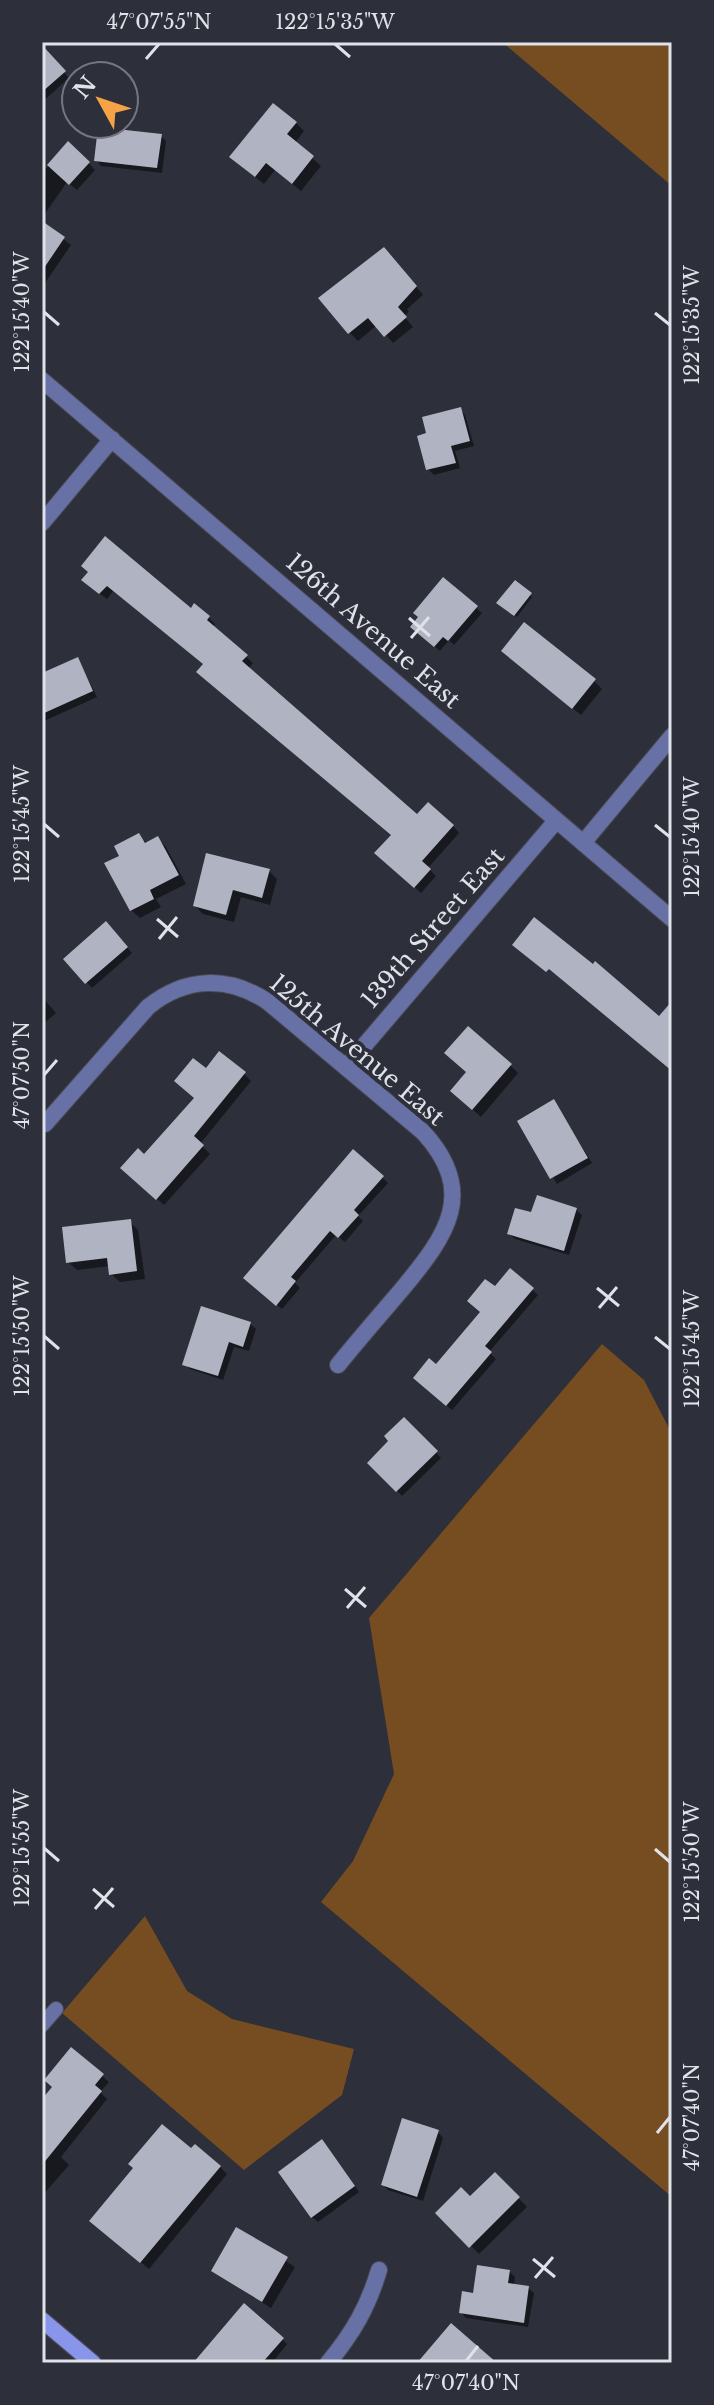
<svg xmlns="http://www.w3.org/2000/svg" width="714" height="2405" viewBox="0 0 714 2405" font-family="'Libre Baskerville',serif">
<rect width="100%" height="100%" fill="#2d2f3a"/>
<path fill="#754d21" d="M502 42H672V186Z
M602 1344 644 1380 672 1434V2197L321 1902 353 1861 394 1774 369 1618Z
M145 1916 187 1991 232 2019 354 2049 342 2095 244 2170 62 2013Z"/>
<path fill="#0007" d="M47 54 69 78 42 102V58Z
M296 123 304 131 295 143 321 166 301 191 275 170 264 184 240 165Z
M161 136 166 141 162 173 101 166 96 160Z
M69 143 95 170 77 190 67 182 42 218V173Z
M42 223 71 245 45 283 42 281Z
M392 258 423 295 407 309 409 312 404 316 413 327 393 343 377 325 358 341 350 333Z
M460 409 465 415 474 446 455 451 460 468 434 475 428 469 429 434Z
M90 572 209 618 215 624 213 627 253 663 248 669 417 817 453 826 459 833 428 868 436 876 421 893 383 859 393 836 205 664 114 590 107 599 90 586Z
M515 582 532 597 517 617 499 602Z
M476 608 482 613 454 645 449 640 440 651 418 632Z
M78 659 97 697 42 722V675Z
M512 659 594 681 602 689 581 715Z
M139 836 148 844 158 839 166 847 186 884 156 899 161 907 140 918 131 910 121 856Z
M269 871 277 879 270 905 241 897 234 922 203 914 195 906Z
M111 929 132 953 92 988 66 959Z
M42 997 56 1013 42 1025Z
M510 1065 518 1073 481 1117 461 1099Z
M206 1071 244 1074 251 1081 200 1144 210 1154 164 1205 130 1175 196 1098Z
M554 1102 592 1163 557 1184 519 1122Z
M353 1152 388 1183 358 1216 363 1221 345 1242 336 1235 295 1283 300 1288 282 1309 251 1283Z
M576 1210 582 1215 569 1255 515 1239 509 1234Z
M130 1222 138 1230 145 1279 120 1282 111 1274 110 1266 77 1270 68 1262Z
M495 1289 532 1290 538 1295 489 1352 496 1359 452 1410 420 1383 483 1313Z
M250 1324 256 1329 249 1351 234 1347 223 1380 190 1369 185 1364Z
M404 1419 441 1458 402 1496 370 1463 391 1441Z
M102 2076 109 2082 100 2092 107 2099 61 2157 69 2165 42 2196V2102Z
M438 2132 443 2138 423 2201 388 2190 383 2185Z
M327 2147 359 2192 318 2222 312 2217Z
M220 2167 227 2174 149 2269 99 2228Z
M495 2174 527 2207 479 2254 438 2213 470 2199Z
M237 2230 295 2267 271 2308 213 2271Z
M509 2271 515 2277 514 2285 528 2288 534 2293 528 2327 466 2318 461 2312 475 2295Z
M282 2339 287 2344 272 2363H195Z"/>
<path fill="#b0b3c1" d="M42 45 66 71 42 92Z
M273 103 297 122 287 134 314 156 292 184 266 163 255 177 229 157Z
M98 127 162 134 157 168 94 161Z
M68 141 90 162 69 185 47 165Z
M42 221 65 237 42 271Z
M384 247 417 286 398 307 407 317 384 337 368 318 348 334 318 298Z
M461 407 470 441 451 446 456 463 426 470 417 436 426 433 422 417Z
M105 536 191 608 194 603 210 616 207 620 248 655 242 661 417 814 428 802 454 825 422 861 431 869 414 888 374 853 391 835 196 672 203 664 107 586 99 594 81 580 88 572 81 566Z
M443 577 478 606 448 641 443 637 434 647 410 627 418 617 413 613Z
M515 580 532 593 514 616 496 603Z
M524 622 596 679 572 709 501 651Z
M78 657 93 691 42 714V673Z
M139 833 145 843 158 836 179 875 150 890 154 899 130 911 104 863 119 856 114 846Z
M206 853 270 869 262 898 233 890 226 915 193 906Z
M534 917 593 964 595 961 659 1016 672 1001V1071L549 969 546 972 512 945Z
M106 921 128 947 85 984 63 959Z
M468 1026 512 1064 472 1110 450 1091 466 1072 444 1053Z
M219 1051 246 1072 194 1136 204 1145 156 1200 120 1168 138 1148 144 1154 194 1098 174 1081 193 1058 206 1068Z
M554 1099 588 1158 550 1179 517 1121Z
M353 1149 384 1176 354 1210 359 1215 338 1238 330 1231 291 1277 296 1281 276 1306 243 1278Z
M537 1195 577 1208 564 1251 507 1234 515 1208 531 1212Z
M131 1219 137 1271 109 1275 107 1258 66 1263 62 1227Z
M510 1268 534 1288 485 1346 492 1352 446 1406 413 1378 429 1358 436 1364 480 1312 467 1301 485 1279 495 1286Z
M201 1306 251 1322 243 1347 229 1342 218 1376 182 1365Z
M404 1417 438 1451 396 1492 367 1463 388 1441 384 1436Z
M71 2047 104 2074 95 2085 102 2091 42 2165V2099L52 2087 44 2080Z
M402 2118 439 2130 417 2197 381 2185Z
M162 2124 191 2148 195 2144 221 2166 140 2263 89 2221 133 2168 128 2164Z
M322 2139 355 2186 311 2218 278 2172Z
M495 2172 520 2197 469 2248 435 2213 461 2187 470 2196Z
M236 2227 288 2257 262 2302 211 2271Z
M477 2265 510 2270 508 2283 529 2286 524 2323 459 2313 462 2291 473 2293Z
M244 2303 284 2338 262 2363H193Z
M451 2323 497 2363H417Z"/>
<g fill="none" stroke-linecap="round" stroke-linejoin="round">
<g stroke="#4a4c56" stroke-width="16">
<path id="service" d="M42 2025 56 2009"/>
</g>
<g stroke="#4a4c56" stroke-width="18">
<path id="minor" d="M42 380 672 919
M42 523 112 439
M583 843 672 736
M346 1067 556 821
M45 1124 148 1007C185 977 228 975 268 1002L423 1132C478 1192 447 1235 403 1288 381 1314 359 1339 338 1365
M328 2363C353 2333 368 2307 379 2270"/>
</g>
<g stroke="#4a4c56" stroke-width="18">
<path id="secondary" d="M42 2320 93 2363"/>
</g>
<use href="#service" stroke="#6871a6" stroke-width="14"/>
<use href="#minor" stroke="#6871a6" stroke-width="16"/>
<use href="#secondary" stroke="#8895ea" stroke-width="16"/>
</g>
<path fill="none" stroke="#e0e2e9" stroke-width="3" d="M335 44 350 57M146 59 159 44M44 312 59 325M655 313 670 325M409 618 430 636M411 638 429 617M44 824 59 837M655 825 670 837M157 919 178 937M159 939 177 917M44 1075 57 1060M597 1288 619 1306M599 1308 617 1287M44 1336 59 1349M655 1337 670 1349M345 1589 366 1607M347 1608 365 1587M44 1848 59 1861M655 1849 670 1862M93 1889 114 1907M95 1909 113 1888M657 2133 670 2117M533 2259 555 2277M535 2278 553 2257M466 2361 478 2346"/>
<g text-anchor="middle" stroke-width="8" stroke-linejoin="round" paint-order="stroke">
<g font-size="24" fill="#e0e2e9" stroke="#2d2f3a">
<text transform="translate(373 631) rotate(41)" y="8">126th Avenue East</text>
<text transform="translate(433 928) rotate(-49)" y="8">139th Street East</text>
<text transform="translate(357 1050) rotate(40)" y="8">125th Avenue East</text>
</g>
</g>
<rect width="714" height="2405" fill="none" stroke="#2d2f3a" stroke-width="88"/>
<g transform="translate(100 100) rotate(310)"><circle r="38" fill="#2d2f3a" stroke="#757780" stroke-width="2"/>
<path d="M0-6L14 30L0 20L-14 30Z" fill="#f6a247"/>
<text y="-12" font-size="22" font-weight="bold" text-anchor="middle" fill="#e0e2e9">N</text>
</g>
<rect x="44" y="44" width="626" height="2317" fill="none" stroke="#e0e2e9" stroke-width="3"/>
<g font-size="20" text-anchor="middle" fill="#e0e2e9">
<text x="159" y="29">47°07'55"N</text>
<text x="335" y="29">122°15'35"W</text>
<text transform="translate(22 312) rotate(-90)" y="7">122°15'40"W</text>
<text transform="translate(692 325) rotate(-90)" y="7">122°15'35"W</text>
<text transform="translate(22 824) rotate(-90)" y="7">122°15'45"W</text>
<text transform="translate(692 837) rotate(-90)" y="7">122°15'40"W</text>
<text transform="translate(22 1075) rotate(-90)" y="7">47°07'50"N</text>
<text transform="translate(22 1336) rotate(-90)" y="7">122°15'50"W</text>
<text transform="translate(692 1349) rotate(-90)" y="7">122°15'45"W</text>
<text transform="translate(22 1848) rotate(-90)" y="7">122°15'55"W</text>
<text transform="translate(692 1862) rotate(-90)" y="7">122°15'50"W</text>
<text transform="translate(692 2117) rotate(-90)" y="7">47°07'40"N</text>
<text x="466" y="2390">47°07'40"N</text>
</g>
</svg>
